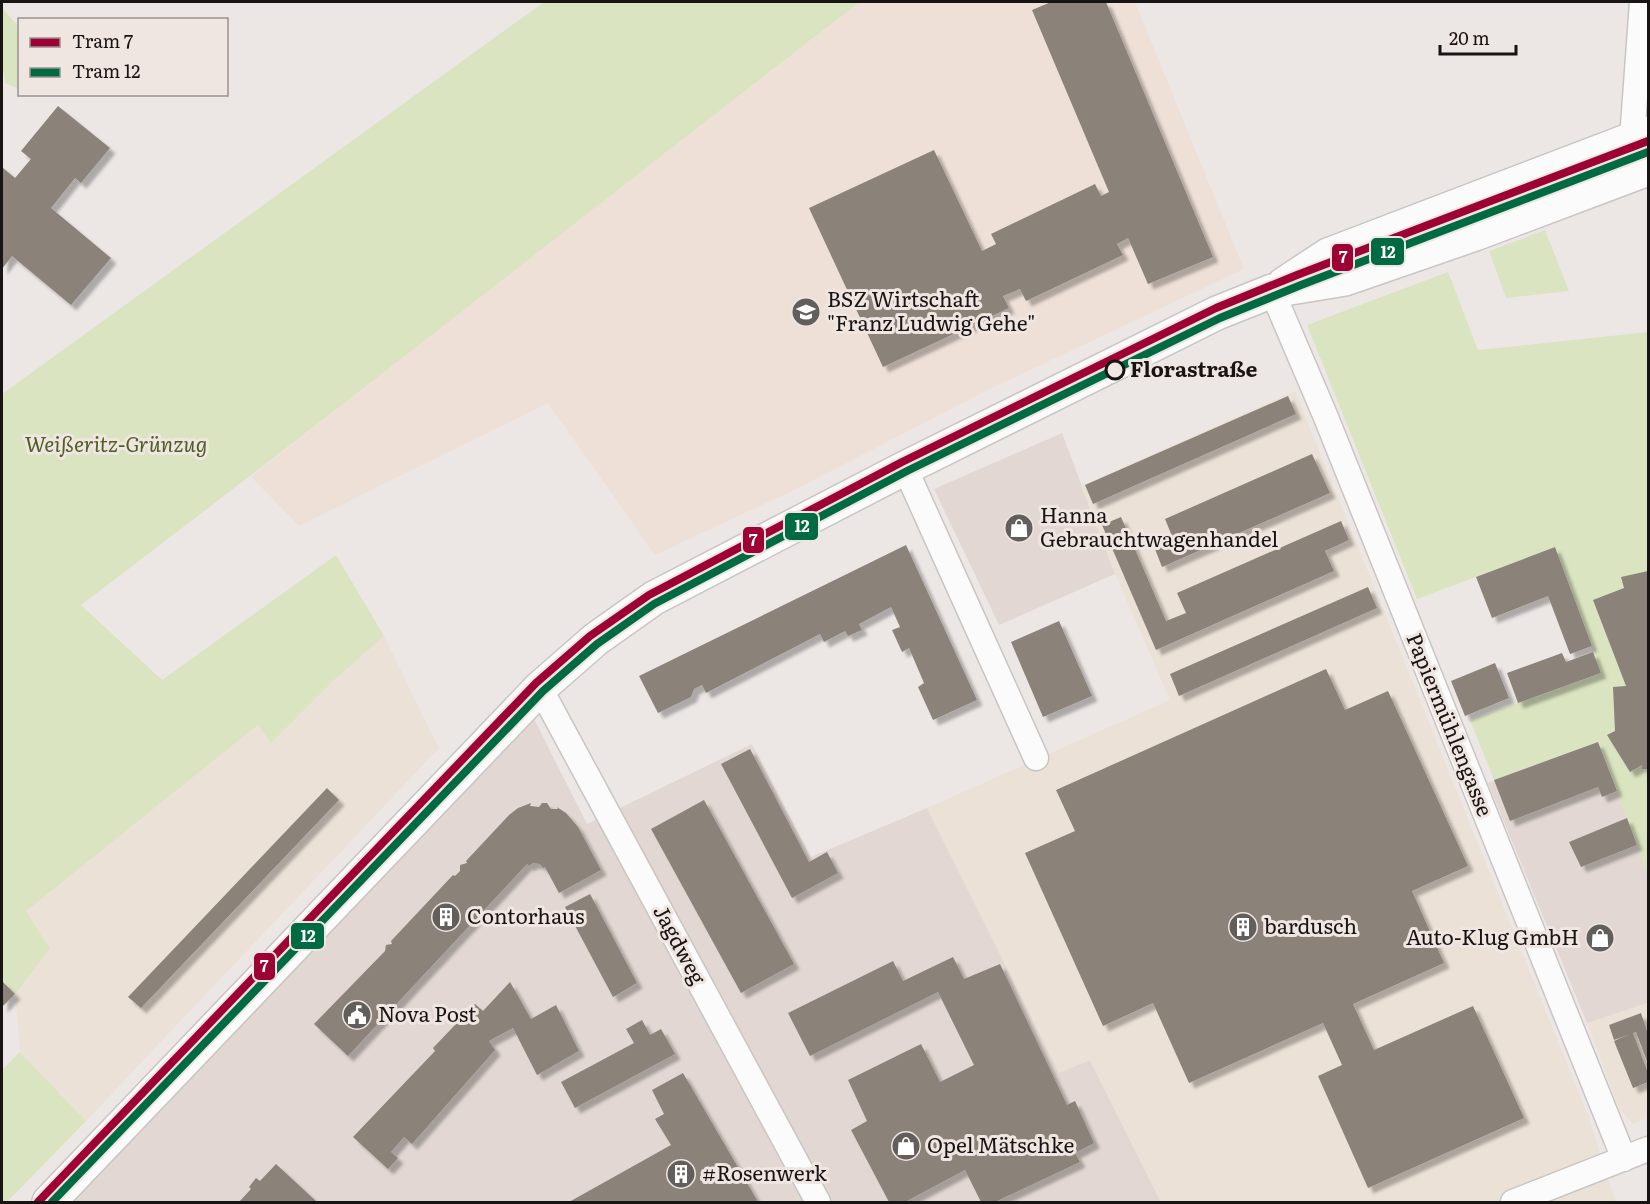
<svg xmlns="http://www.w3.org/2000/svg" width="1650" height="1204" viewBox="0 0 1650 1204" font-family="Literata,serif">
<defs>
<filter id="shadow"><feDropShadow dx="5.5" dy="5.5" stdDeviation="1.5" flood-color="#0004"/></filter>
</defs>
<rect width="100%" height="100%" fill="#ece7e5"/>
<path fill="#e2d7d2" d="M1062 433 1115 574 999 625 934 489Z
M534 719 587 824 752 744 811 857 927 808 1059 1072 1090 1060 1161 1202H69Z
M1598 742 1648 873V1003L1587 1023 1488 783Z"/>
<path fill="#ece1d6" d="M1295 391 1589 1118 1616 1202H1161L1090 1060 1059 1073 927 808 1170 700 1115 574 1081 486Z
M384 636 439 748 86 1121 20 1052 15 994 50 949 25 911 258 725 271 742 334 680Z
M1648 1003V1118L1633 1124 1620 1110 1587 1023Z"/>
<path fill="#eee0d7" d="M860 2H1135L1244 269 992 388 792 491 655 555 548 403 299 526 251 477 405 355Z"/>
<path fill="#dae4c0" d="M544 2H860C600 202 343 407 81 605L162 680 336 555 384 636 334 680 271 743 258 725 26 911 50 949 15 994 2 981V394Z
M2 8 19 27V89L5 83 4 73H2Z
M1545 230 1569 291 1506 298 1489 251Z
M1448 272 1478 350 1648 332V874L1598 742 1494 780 1470 720 1601 673 1555 547 1417 599 1307 325Z
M20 1052 86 1121 7 1202H2V1070Z"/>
<path fill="#8b837a" filter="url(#shadow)" d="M1051 2H1106L1213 257 1148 284 1128 238 1117 244 1123 255 1026 301 1020 289 1003 296 1009 308 883 367 809 208 934 150 982 251 996 244 991 234 1095 184 1101 196 1109 192 1032 10Z
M58 106 110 148 81 183 75 178 51 208 111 258 71 305 12 256 2 269V167L15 178 31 159 21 151Z
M1288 396 1296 414 1093 504 1085 485Z
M1312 454 1330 493 1162 567 1155 549 1174 541 1165 519Z
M1121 517 1166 621 1186 613 1177 593 1341 521 1349 540 1325 551 1334 571 1156 650 1102 525Z
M906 545 977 700 933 720 918 687 924 683 909 648 902 652 892 630 900 627 891 607 859 624 862 630 848 636 845 631 824 642 820 634 706 693 702 685 694 689 691 697 658 713 639 676Z
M1555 547 1592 646 1570 654 1548 596 1492 618 1476 577Z
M1648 571V769H1642V765L1630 772 1607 735 1615 731 1613 687 1626 686 1593 600 1624 588 1621 577Z
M1368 587 1377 608 1179 696 1170 674Z
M1059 621 1092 696 1043 717 1011 642Z
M1593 652 1601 673 1518 703 1507 673 1562 653 1566 662Z
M1495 663 1509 698 1465 716 1451 681Z
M1326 669 1345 710 1388 691 1468 866 1412 891 1444 963 1353 1004 1374 1050 1473 1006 1524 1118 1368 1188 1318 1076 1342 1065 1323 1023 1189 1083 1153 1003 1103 1026 1025 853 1075 831 1056 790Z
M1598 742 1617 791 1602 797 1598 787 1510 821 1494 780Z
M750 749 809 862 827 852 838 873 792 898 721 764Z
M327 788 339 800 141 1008 128 997Z
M704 800 794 964 741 993 651 829Z
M531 803 530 806 539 807 542 803H547L551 809H558L557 807 566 813 578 827 601 870 559 893 545 867 543 868 540 864 533 863 529 866 527 864 348 1056 314 1024 385 951 386 945 392 944 391 941 453 875 455 876 460 871V865L467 863 466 861 509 815 518 808Z
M1627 818 1637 845 1581 867 1569 842Z
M590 894 637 983 613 997 565 907Z
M953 957 964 979 1000 964 1067 1105 1075 1101 1094 1143 1075 1153 1080 1162 995 1202H981L965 1170 905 1202H889L851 1130 867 1121 848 1080 921 1044 940 1082 974 1065 938 992 810 1056 788 1013 893 961 903 981Z
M2 981 15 994 2 1007Z
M510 982 531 1019 556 1005 579 1051 537 1075 513 1028 489 1041 495 1050 412 1144 404 1137 391 1152 398 1158 388 1169 353 1137 435 1051 433 1048 475 1004 483 1011Z
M1641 1013 1648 1034V1064L1636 1032 1633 1033 1648 1073V1082L1633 1088 1614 1041 1630 1034 1614 1040 1609 1025Z
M642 1020 650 1035 661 1029 675 1054 575 1108 561 1082 634 1043 626 1029Z
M683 1073 758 1202H569L671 1145 655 1119 664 1114 652 1090Z
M276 1164 317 1202H239L251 1189 249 1187 256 1178 260 1181Z"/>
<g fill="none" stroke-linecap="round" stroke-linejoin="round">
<g stroke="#c9c5c3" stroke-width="27">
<path id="street" d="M1631 153 1642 2
M1272 291 1325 415 1624 1159
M905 468 1036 758
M540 688 818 1202
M1513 1202 1648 1149"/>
</g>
<g stroke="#c9c5c3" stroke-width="36">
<path id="secondary" d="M1284 284 1328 255 1648 133
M49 1202 540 688 596 639 654 598 905 468 1217 313 1272 291 1345 279 1475 234 1648 169"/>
</g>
<use href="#street" stroke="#fcfbfb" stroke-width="24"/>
<use href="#secondary" stroke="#fcfbfb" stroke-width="33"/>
<g stroke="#efe6e2" stroke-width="12">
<path id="tram-1" d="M38 1202 536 683 590 636 649 595 902 462 1216 308 1297 275 1648 141"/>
</g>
<g stroke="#efe6e2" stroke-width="12">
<path id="tram-2" d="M52 1202 543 691 597 644 654 604 907 471 1220 318 1301 285 1648 152"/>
</g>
<use href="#tram-1" stroke="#9e0234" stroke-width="8"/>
<use href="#tram-2" stroke="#006b42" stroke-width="8"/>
</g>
<defs>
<g id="school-disc" transform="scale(1.5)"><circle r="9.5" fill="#625e5c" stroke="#efe6e2"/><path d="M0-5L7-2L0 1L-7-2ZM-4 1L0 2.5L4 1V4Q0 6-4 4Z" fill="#fff"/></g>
<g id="shop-disc" transform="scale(1.5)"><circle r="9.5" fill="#625e5c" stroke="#efe6e2"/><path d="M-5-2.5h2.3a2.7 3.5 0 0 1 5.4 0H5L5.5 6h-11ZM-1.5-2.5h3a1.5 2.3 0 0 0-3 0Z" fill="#fff"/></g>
<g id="building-disc" transform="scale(1.5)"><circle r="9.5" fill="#625e5c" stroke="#efe6e2"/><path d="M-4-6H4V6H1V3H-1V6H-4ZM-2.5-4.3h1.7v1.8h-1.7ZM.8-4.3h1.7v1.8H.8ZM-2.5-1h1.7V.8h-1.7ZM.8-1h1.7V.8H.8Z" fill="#fff"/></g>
<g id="civic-disc" transform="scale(1.5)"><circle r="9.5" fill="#625e5c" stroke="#efe6e2"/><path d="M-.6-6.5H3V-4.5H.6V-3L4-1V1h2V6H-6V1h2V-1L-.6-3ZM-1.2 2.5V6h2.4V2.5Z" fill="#fff"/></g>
</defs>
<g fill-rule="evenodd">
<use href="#school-disc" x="806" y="312"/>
<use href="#shop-disc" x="1019" y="528"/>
<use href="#building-disc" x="446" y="917"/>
<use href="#building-disc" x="1243" y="927"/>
<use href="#shop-disc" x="1600" y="938"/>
<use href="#civic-disc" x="357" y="1015"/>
<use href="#shop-disc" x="906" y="1146"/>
<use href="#building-disc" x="681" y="1174"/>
</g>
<circle fill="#efe6e2" stroke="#171413" stroke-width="3" cx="1115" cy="370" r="9"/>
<g text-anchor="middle" stroke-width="6" stroke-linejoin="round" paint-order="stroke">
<g font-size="21" fill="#171413" stroke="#efe6e2" text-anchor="start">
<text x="827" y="307">BSZ Wirtschaft<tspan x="827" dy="24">"Franz Ludwig Gehe"</tspan></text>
<text x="1040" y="523">Hanna<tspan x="1040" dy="24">Gebrauchtwagenhandel</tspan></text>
<text x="467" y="924">Contorhaus</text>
<text x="1264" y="934">bardusch</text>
<text x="1579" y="945" text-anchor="end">Auto-Klug GmbH</text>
<text x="378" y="1022">Nova Post</text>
<text x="927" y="1153">Opel Mätschke</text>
<text x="702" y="1181">#Rosenwerk</text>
</g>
<g font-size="21" font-weight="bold" fill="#171413" stroke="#efe6e2" text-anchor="start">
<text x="1130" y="377">Florastraße</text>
</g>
<g font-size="21" font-style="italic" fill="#4e5f24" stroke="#efe6e2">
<text x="116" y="452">Weißeritz-Grünzug</text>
</g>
<g font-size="21" fill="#171413" stroke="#efe6e2">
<text transform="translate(1449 725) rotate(68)" y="7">Papiermühlengasse</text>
<text transform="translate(679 945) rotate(62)" y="7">Jagdweg</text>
</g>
</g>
<g stroke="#efe6e2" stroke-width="2">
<rect x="1370" y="237" width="35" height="29" rx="6" fill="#006b42"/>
<rect x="1331" y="243" width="23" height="29" rx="6" fill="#9e0234"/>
<rect x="784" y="512" width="35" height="29" rx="6" fill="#006b42"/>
<rect x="742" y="526" width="23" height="28" rx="6" fill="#9e0234"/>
<rect x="290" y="922" width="35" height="28" rx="6" fill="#006b42"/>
<rect x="253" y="952" width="23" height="29" rx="6" fill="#9e0234"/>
</g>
<g font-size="16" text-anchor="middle" font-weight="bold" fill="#fff">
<text x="1388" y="258">12</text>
<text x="1343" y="263">7</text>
<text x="802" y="532">12</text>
<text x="753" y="546">7</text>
<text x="308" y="942">12</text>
<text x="264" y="972">7</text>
</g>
<rect width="1650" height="1204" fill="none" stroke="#171413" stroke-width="6"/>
<rect x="18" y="18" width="210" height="78" fill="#efe6e2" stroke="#99928f" stroke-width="1.5"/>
<rect x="30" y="38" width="30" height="9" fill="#9e0234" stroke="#99928f" stroke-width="1.5"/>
<text x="72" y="48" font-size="18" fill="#171413">Tram 7</text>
<rect x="30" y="68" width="30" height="9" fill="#006b42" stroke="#99928f" stroke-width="1.5"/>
<text x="72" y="78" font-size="18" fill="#171413">Tram 12</text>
<path d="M1440 45v9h76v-9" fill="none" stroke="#171413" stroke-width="3"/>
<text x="1449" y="45" font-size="18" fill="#171413" stroke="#efe6e2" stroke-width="4.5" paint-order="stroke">20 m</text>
</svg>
